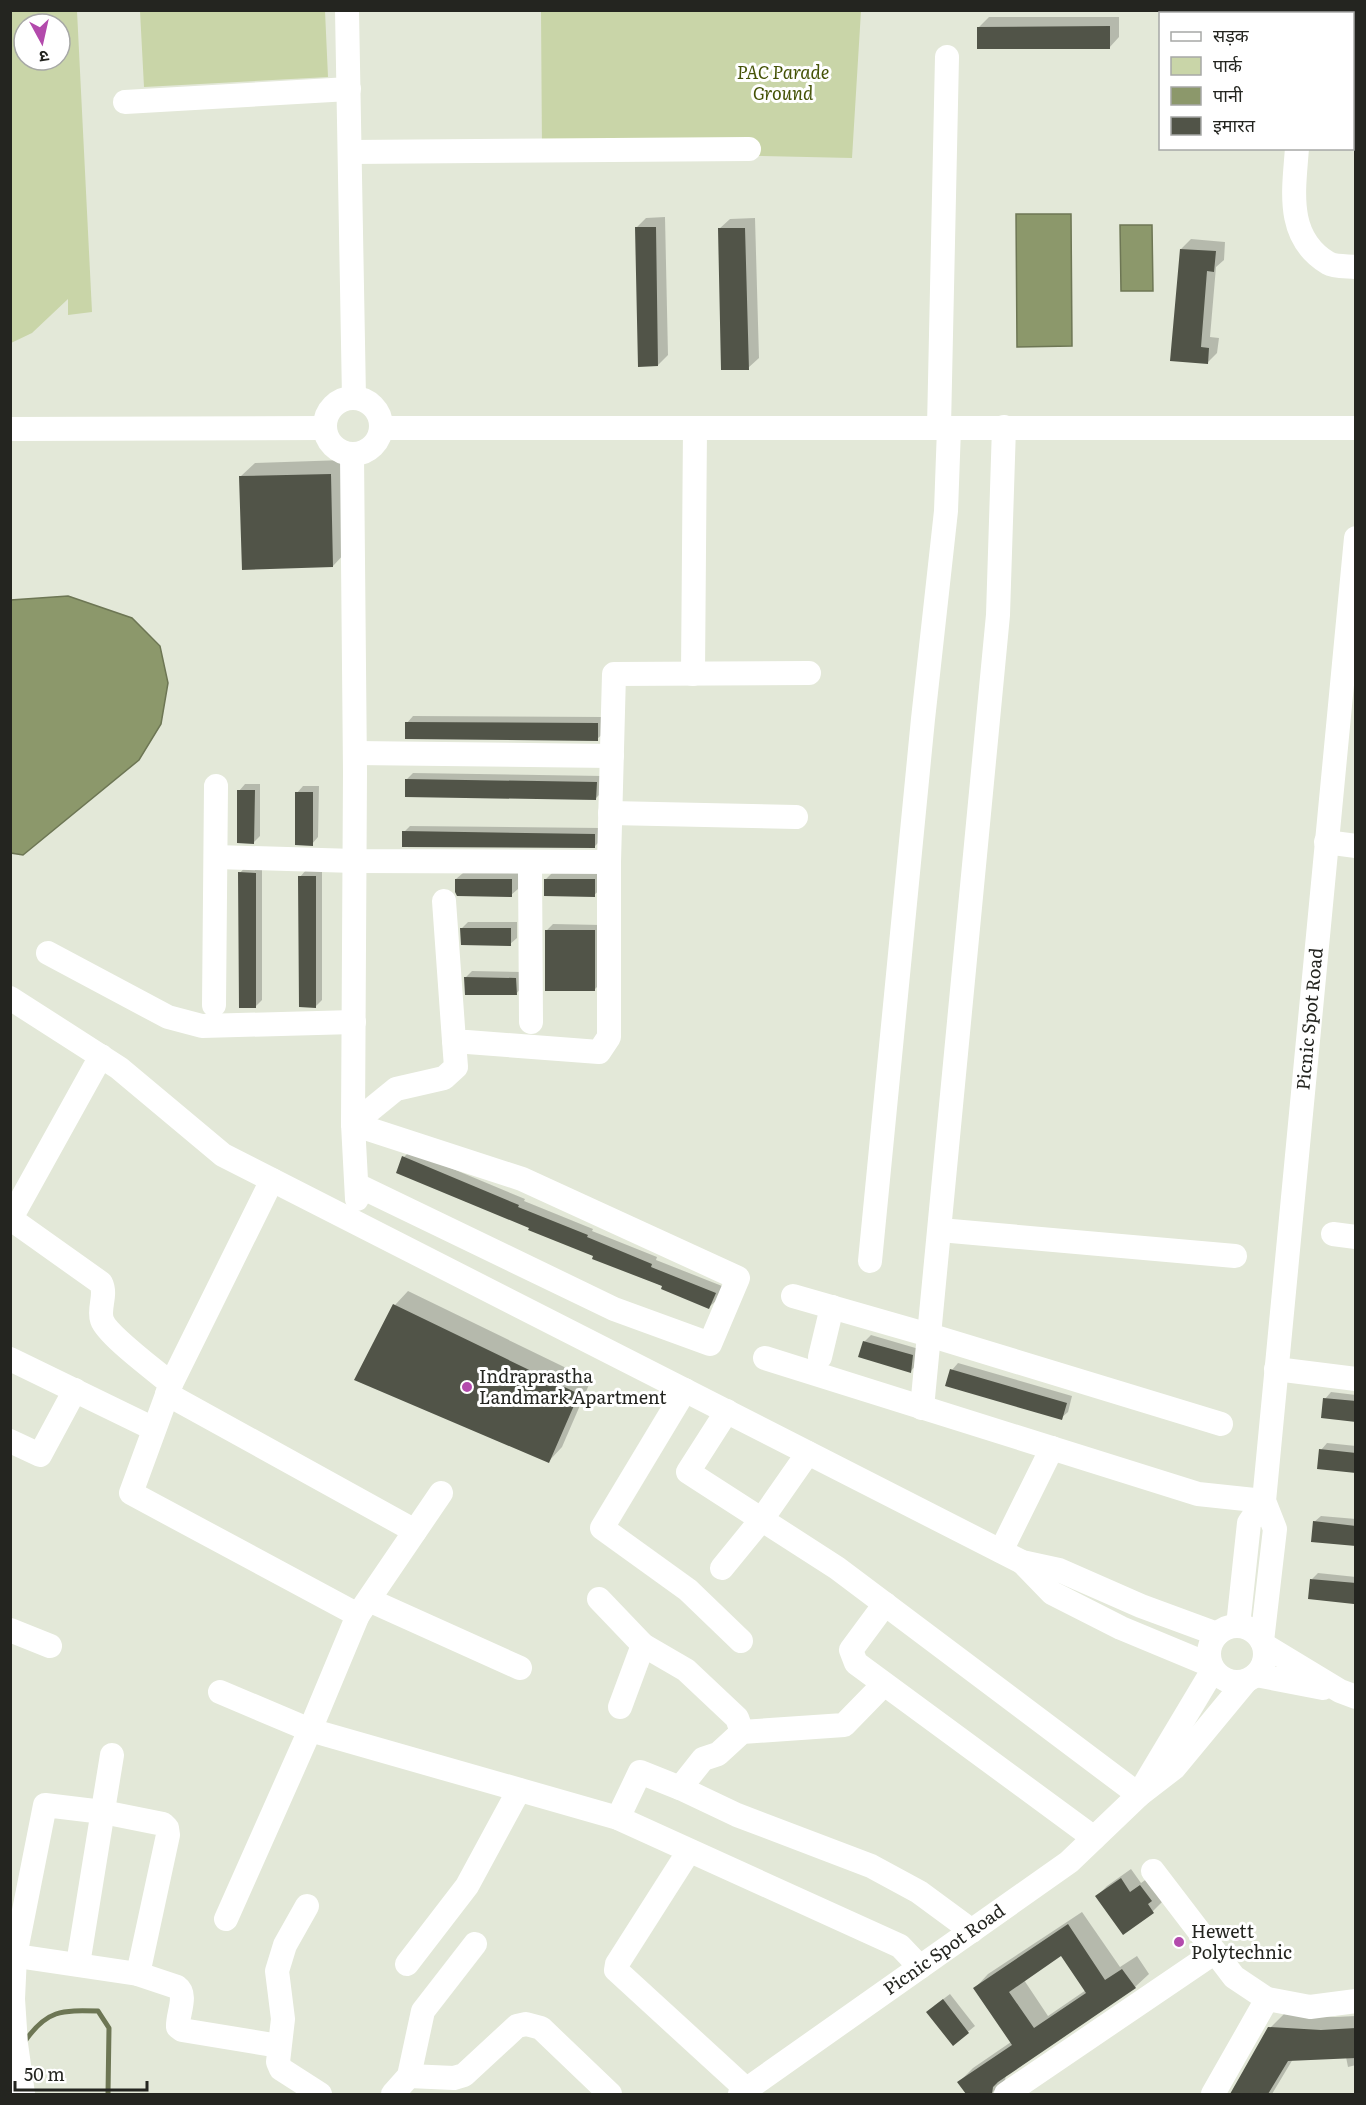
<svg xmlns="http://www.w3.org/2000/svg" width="1366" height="2105" viewBox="0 0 1366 2105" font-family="Literata,'Noto Sans Devanagari',serif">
<rect width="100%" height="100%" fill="#e3e8d8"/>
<path fill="#c9d5a8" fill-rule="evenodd" d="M10 11H77L92 312 68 315V299L32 333 11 343ZM24 24H60V60H24Z
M140 11H325L328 77 144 87Z
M541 11H861L852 158 542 151Z"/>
<path fill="#8c986b" stroke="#6d7654" stroke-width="1.5" d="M1016 214H1071L1072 346 1017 347Z
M1120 225H1152L1153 291H1121Z
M68 596 132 618 160 646 168 683 161 724 139 760 23 855 11 853V600Z"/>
<path fill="#0003" fill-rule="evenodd" d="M1170 10H1310L1314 14H1174Z
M1321 10H1356V61L1353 64 1352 14H1322Z
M989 17H1119V37L1109 48 979 27Z
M665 217 668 355 658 365 636 228 646 218Z
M755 218 759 358 748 368 719 229 730 219Z
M1191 239 1225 242 1224 260 1216 267 1210 337 1219 338 1217 353 1207 363 1171 360 1181 249Z
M344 460 346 552 333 566 241 476 255 463Z
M413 716 604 717V733L597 739 407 723Z
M413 773 603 776 602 792 596 798 406 780Z
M245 784H260V836L254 842 239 791Z
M303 786H319L318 837 312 844 297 793Z
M410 826 601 828V840L595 846 404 832Z
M246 866 262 867V1000L255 1007 240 873Z
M306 870H322V1000L316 1006 300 877Z
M463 873H518V889L511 895 456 879Z
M552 873H601V889L594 895 546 879Z
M468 922H517V938L510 944 462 928Z
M553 924 601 925V983L594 990 546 931Z
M472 971 522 972V987L516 994 465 978Z
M410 1151 525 1199 524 1201 593 1229 592 1231 657 1257 656 1260 722 1286 716 1301 709 1307 531 1227 404 1157Z
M408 1291 591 1380 562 1447 549 1461 395 1305Z
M871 1335 919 1349 917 1364 911 1371 864 1342Z
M958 1363 1072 1396 1068 1412 1061 1418 952 1370Z
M1331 1392 1356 1395V1420L1325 1399Z
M1327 1443 1356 1446V1472L1321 1450Z
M1321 1516 1356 1519V1544L1314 1522Z
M1318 1573 1356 1577V1600L1354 1602 1312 1579Z
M1131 1869 1141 1883 1151 1876 1163 1901 1153 1911 1123 1933 1097 1896 1107 1886Z
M1082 1912 1120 1967 1137 1956 1149 1974 1135 1987 1006 2075 1005 2080 991 2094H968L959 2082 973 2068 1011 2042 975 1988 988 1974ZM1062 1954 1086 1990 1048 2016 1024 1980Z
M950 1994 975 2026 953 2044 934 2006Z
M1284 2014 1335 2017 1356 2016V2065L1348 2067 1346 2057 1293 2059 1272 2094H1231L1270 2028Z"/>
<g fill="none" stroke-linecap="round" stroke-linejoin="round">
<path stroke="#6d7654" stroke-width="5" d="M25 2041C47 2010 61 2010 98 2011L109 2028 108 2094"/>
</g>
<path fill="#515448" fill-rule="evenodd" d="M1110 26V49H977V27Z
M635 227H656L658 366 638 367Z
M718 228H745L749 370H721Z
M1180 249 1216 251 1214 272 1207 271 1201 347 1209 348 1208 364 1170 361Z
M331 474 333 567 242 570 239 476Z
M405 722 598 723V741L405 739Z
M405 779 597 782 596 800 405 797Z
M237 790H255L254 844 237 843Z
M295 792H313V846L295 845Z
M402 831 595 834V848L402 847Z
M238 872 256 873V1008H239Z
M298 876H316V1008L299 1007Z
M455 879H512V897L457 896 455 892Z
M544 879H595V897L544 896Z
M460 928H511V946L461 945Z
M545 930H595V991H545Z
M464 977 516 978 517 995H465Z
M402 1156 519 1205 518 1207 588 1235 587 1237 652 1264 651 1267 716 1293 709 1309 661 1289 662 1286 592 1259 593 1256 528 1230 529 1228 396 1173Z
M393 1304 579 1394 549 1463 354 1380Z
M863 1341 913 1355 911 1373 858 1357Z
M950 1369 1067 1403 1062 1420 945 1386Z
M1323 1398 1356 1401V1422L1321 1418Z
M1319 1449 1356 1453V1473L1317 1469Z
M1313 1521 1356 1526V1546L1311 1542Z
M1310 1579 1356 1583 1354 1604 1308 1599Z
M1121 1878 1130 1892 1140 1885 1152 1901 1148 1904 1154 1913 1123 1935 1095 1896Z
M1068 1924 1105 1980 1122 1969 1136 1988 998 2082 993 2087 992 2094H966L957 2082 1012 2045 973 1988ZM1061 1956 1086 1993 1034 2028 1009 1992Z
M943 1999 969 2033 953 2046 926 2012Z
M1268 2027 1321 2030 1356 2028V2058L1288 2061 1268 2094H1230Z"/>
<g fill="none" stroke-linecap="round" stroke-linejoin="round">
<g stroke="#fff" stroke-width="24">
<path d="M347 10 354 398"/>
<path d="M1306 14V10"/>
<path d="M125 102 349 89"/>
<path d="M1297 148C1294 190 1285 237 1328 263 1335 267 1347 266 1356 267"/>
<path d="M350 152 749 149"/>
<circle cx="353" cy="426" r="28"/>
<path d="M939 427 947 57"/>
<path d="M381 428H1356"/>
<path d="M10 429 324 428"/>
<path d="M352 455 355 772 353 1124 357 1199"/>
<path d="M693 674 695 428"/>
<path d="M355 753 612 756"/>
<path d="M610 813 796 817"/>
<path d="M1326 842 1356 846"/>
<path d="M216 857 355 861 609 862 614 674 809 673"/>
<path d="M530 863 531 1022"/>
<path d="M444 901 454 1041 599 1052 609 1037V862"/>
<path d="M48 953 168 1017 202 1026 354 1022"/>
<path d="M10 998 119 1068 223 1155 1022 1562 1059 1570 1141 1606 1217 1634"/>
<path d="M214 1005 216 786"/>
<path d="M353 1124 522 1179 738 1278 710 1344 614 1309 357 1185"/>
<path d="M353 1124 396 1089 444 1078 456 1067 454 1041"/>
<path d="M272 1180 171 1384 131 1493 358 1615"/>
<path d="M11 1219 101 1283C107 1295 98 1308 102 1320 107 1335 156 1371 171 1384"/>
<path d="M10 1220 101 1056"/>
<path d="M940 1230 1235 1256"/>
<path d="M1333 1234 1356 1237"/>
<path d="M870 1261 923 719 946 511 949 428"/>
<path d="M793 1296 929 1335 1221 1424"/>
<path d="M820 1357 832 1307"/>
<path d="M765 1358 1198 1494 1264 1501"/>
<path d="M10 1359 154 1429"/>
<path d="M1276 1369 1356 1379"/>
<path d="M685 1390 602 1528 688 1590 741 1641"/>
<path d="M167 1394 415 1531"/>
<path d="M922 1408 998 615 1004 427"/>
<path d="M727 1411 688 1472 837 1568 1139 1795"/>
<path d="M10 1441 40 1455 75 1390"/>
<path d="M1001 1551 1052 1448"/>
<path d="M1022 1562 1052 1593 1121 1628 1210 1665"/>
<path d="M722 1568 762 1519 808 1453"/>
<path d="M599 1599 643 1645 686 1670 737 1718 742 1732"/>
<path d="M369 1600 520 1668"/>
<path d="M885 1604 851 1650 856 1663 1094 1838"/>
<circle cx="1237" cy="1654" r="28"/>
<path d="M1238 1626 1249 1523 1264 1501"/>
<path d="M10 1630 50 1646"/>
<path id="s1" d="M1262 1641 1275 1529 1264 1501 1356 538"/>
<path d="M1264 1645 1340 1691 1356 1697"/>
<path d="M1256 1675 1323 1688"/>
<path d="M220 1692 310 1730 618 1818 900 1946 920 1967"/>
<path d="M620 1707 643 1645"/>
<path d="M1143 1787 1213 1670"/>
<path d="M680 1788 703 1759 718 1754 742 1732 844 1725 884 1684"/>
<path d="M618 1818 640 1772 680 1788 737 1815 871 1866 919 1892 972 1931"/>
<path d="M689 1851 617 1964 616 1970 747 2090"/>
<path d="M1153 1871 1234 1977 1267 1999 1310 2007 1356 2001"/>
<path d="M307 1906 285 1945 277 1971 283 2019 278 2062 281 2069 320 2094"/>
<path d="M226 1919 310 1730 358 1615 441 1493"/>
<path d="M10 1955 138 1974 177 1987C188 1995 177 2015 178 2027L182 2030 279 2046"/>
<path d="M78 1964 112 1755"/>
<path d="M407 1964 467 1886 519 1790"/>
<path d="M409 2076 454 2078 464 2075 517 2026 526 2024 541 2028 610 2094"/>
<path d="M23 2094 16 2044 13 1999 15 1956 45 1805 103 1812 163 1824 167 1828 168 1835 138 1974"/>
<path d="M393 2094 409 2076 423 2011 475 1944"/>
<path id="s2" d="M740 2094 1069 1862 1139 1795 1174 1768 1246 1681"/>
<path d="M1006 2094 1215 1952"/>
<path d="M1213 2094 1267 1999"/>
</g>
</g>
<g fill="#b34aac" stroke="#fff" stroke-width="2">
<circle cx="467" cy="1387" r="6"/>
<circle cx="1179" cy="1942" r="6"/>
</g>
<g text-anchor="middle" stroke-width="6" stroke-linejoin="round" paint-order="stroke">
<g font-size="18" font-style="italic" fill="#455307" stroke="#fff">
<text x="783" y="79">PAC Parade<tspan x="783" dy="21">Ground</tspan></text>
</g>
<g font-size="18" fill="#242520" stroke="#fff">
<text dy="6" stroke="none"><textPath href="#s1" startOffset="627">Picnic Spot Road</textPath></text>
<text dy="6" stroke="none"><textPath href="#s2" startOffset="250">Picnic Spot Road</textPath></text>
</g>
<g font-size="18" fill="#242520" stroke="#fff" text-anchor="start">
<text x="479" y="1383">Indraprastha<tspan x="479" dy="21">Landmark Apartment</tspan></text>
<text x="1191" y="1938">Hewett<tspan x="1191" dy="21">Polytechnic</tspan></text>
</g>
</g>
<rect width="1366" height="2105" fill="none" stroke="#242520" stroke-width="24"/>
<rect x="1159" y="12" width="195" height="138" fill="#ffffff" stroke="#a7a8a6" stroke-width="1.5"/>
<rect x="1171" y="32" width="30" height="9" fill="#ffffff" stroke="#a7a8a6" stroke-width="1.5"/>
<text x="1213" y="42" font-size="18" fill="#242520">सड़क</text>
<rect x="1171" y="57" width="30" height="18" fill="#c9d5a8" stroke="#a7a8a6" stroke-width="1.5"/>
<text x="1213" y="72" font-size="18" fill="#242520">पार्क</text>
<rect x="1171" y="87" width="30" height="18" fill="#8c986b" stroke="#a7a8a6" stroke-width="1.5"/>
<text x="1213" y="102" font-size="18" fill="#242520">पानी</text>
<rect x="1171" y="117" width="30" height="18" fill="#515448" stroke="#a7a8a6" stroke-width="1.5"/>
<text x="1213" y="132" font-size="18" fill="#242520">इमारत</text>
<g transform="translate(42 42) rotate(172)"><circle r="28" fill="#ffffff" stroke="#a7a8a6" stroke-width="1.5"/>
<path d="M0-4.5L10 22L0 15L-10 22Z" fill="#b34aac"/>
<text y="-9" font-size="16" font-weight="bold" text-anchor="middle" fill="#242520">उ</text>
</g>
<path d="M15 2081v9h132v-9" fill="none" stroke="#242520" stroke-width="3"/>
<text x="24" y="2081" font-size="18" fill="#242520" stroke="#ffffff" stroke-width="4.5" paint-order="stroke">50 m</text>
</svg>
